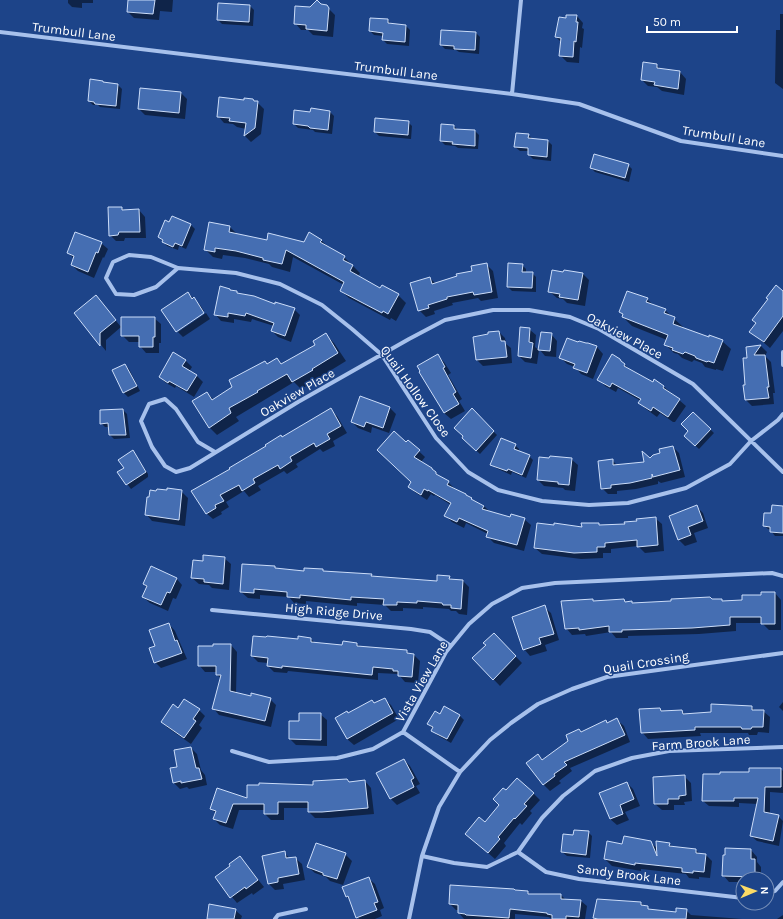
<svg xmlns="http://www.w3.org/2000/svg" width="783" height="919" viewBox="0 0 783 919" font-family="Karla,sans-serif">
<rect width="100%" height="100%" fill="#1d4489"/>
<path fill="#0007" d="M68 0H102H93V3H82V8L72 7 68 3Z
M129 0H173L172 12 160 11 159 20 134 18 128 12Z
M219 4 250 6 254 10 253 26 222 24 218 20Z
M322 5 326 6 335 15 333 37 313 35 308 30H301L295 23 311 8Z
M780 14H783V89L775 83 776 30H780Z
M577 16 583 23 582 28 584 29 582 48 580 47 579 63 567 62 560 55 561 42 556 37 567 19Z
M388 20 392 25 406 26 410 30 409 46 387 44 383 40V36L374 35 370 31Z
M476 33 480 37 479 54 459 52 456 50 445 49 441 45Z
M657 65 661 70 680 72 686 79 684 95 662 91 657 87 648 86 642 80Z
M104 84 118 85 122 89 120 109 100 107 98 105H93L89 101Z
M181 93 187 99 185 119 145 115 139 109Z
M254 102H257L264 109 261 134 251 142 245 136 246 129 237 127 233 124 224 123 218 116Z
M330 112 334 116 332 134 315 132 313 130 298 128 294 124 311 113Z
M408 122 412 126 411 139 379 136 375 132Z
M454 126 458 130 475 131 479 135 478 149 458 148 455 146 445 145 441 141Z
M528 135 533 139 548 141 552 145 551 161 533 159 529 155V151H520L515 147Z
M628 165 632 169 629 182 595 172 591 168Z
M122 208 125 211 139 210 145 217 146 238H125L124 241H116L110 235Z
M172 217 191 225 195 229 186 249 179 246 178 250 167 246 159 237 170 223Z
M230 227 238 235 267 241 304 243 321 240 329 248 344 257 360 273 358 277 381 289 398 295 406 303 396 321 391 318 390 320 349 298 341 291 344 285 293 257 290 272 272 267 269 264 245 258 223 255 222 259 213 257 205 249Z
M101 243 108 249 104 258 103 257 94 278 78 271 72 265 74 259 68 252Z
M486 264 493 271 498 298 481 301 478 298 452 303 453 305 434 311 435 314 426 317 419 310 430 278 436 284 473 272Z
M522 265 526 269V273H532L536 277V292L512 291 508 287Z
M565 271 583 274 589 280 585 306 567 303 563 299 557 298 550 292 564 273Z
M230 290 238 294 276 305 294 309 300 315 291 342 278 337 272 331 274 326 252 319 251 322 234 319V323L221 321 215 314Z
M783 292V331L770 348 751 332Z
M188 293 200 305 204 311 177 330Z
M96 296 121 327 106 340V351L75 313Z
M647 299 653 305 665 310 683 327V329L709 338 722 341 731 349 723 371 716 369V370L705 367 702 363 694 360 692 362 682 358 678 354 674 353 665 344 667 340 632 326 623 317 624 315 620 312Z
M206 313 210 319 183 337 178 332Z
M154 318 161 324V343H159V353H146L140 346V342H129L122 335Z
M529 329 536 335 535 347 539 350 537 364 525 362 519 356Z
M499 332 505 338 506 344 511 348 512 363 483 366 477 360Z
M551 334 557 341 556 357 545 356 539 349Z
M326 335 334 343 346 361 320 377V378L301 389 294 382 236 417 239 421 217 435 209 427 207 393 214 400 234 387 265 362 267 364 277 359 282 364 316 345Z
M579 344H588L597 347 603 354 593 379 581 374 575 367 567 364 561 358Z
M761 346 767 352 765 356 771 362 775 393H773L774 404 752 406 746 400 748 359 747 348Z
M173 354 186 361 192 367 189 372 197 376 203 382 194 397 176 386 175 388 166 383 160 377Z
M437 355 444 362 451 373 448 375 462 399 459 401 465 411 451 419 444 413Z
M620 360 630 370 653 383 663 386 686 406 675 422H673L660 413 657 417 646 409 640 403 641 401 618 388 616 392 605 386 599 379Z
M125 365 129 369 140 391 128 397 124 393 113 371Z
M361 397 390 408 396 414 389 433 372 427 371 433 358 428 352 422Z
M123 410 127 414 130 438 114 439 110 435V427H105L101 423Z
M330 410 337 416 347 433 333 441 335 446 323 452 320 449 296 464 298 467 287 474 284 471 258 486 261 490 249 497 244 491 226 502 229 507 221 512 222 514 213 519 206 513 193 491Z
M472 410 497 435 480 454 463 438Z
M693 413 714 433 699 449 685 436 690 431Z
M408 441 425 457 421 462 431 468 440 477 448 482 454 488 475 502 484 506 490 512 511 518 524 519 531 525 524 551 494 543 487 536 488 534 466 523 464 528 452 522 446 516 451 505 435 495 434 496 431 494 427 500 416 493 409 487 412 482 406 444Z
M515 445 519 449V452L529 456 533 460 526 478 512 472 511 475 496 468 492 464Z
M673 447 679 453 685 477 661 483 658 481V484L636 489 617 491V494H608L602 488 612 460 618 466 646 463Z
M136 456 148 474V477L131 489 119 473 125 468Z
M571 459 578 465 575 491 565 490 563 488 544 486 538 480Z
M181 491 188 498 185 526 152 521 146 514Z
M697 507 703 513 708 528 694 533 697 542 685 546 679 540 670 516Z
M783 507V536H775L771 531V530L768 529 764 525 772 514Z
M655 518 662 524 664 551 645 553 638 546 611 549V553H603V558L581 559 542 554 535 548 583 528 599 524 600 526 626 525Z
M224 558 231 564 229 590 212 588 209 585 199 584 192 578 204 562Z
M274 567 276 569 305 572 323 570 324 572 371 575 374 577 438 582 449 577 452 580 463 581 469 587 467 615 459 614 456 611H451L449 609 423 607V609L403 608V611H391L385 605 357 603V606L306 601V604L294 603 289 597 260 595V599L248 598 241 592Z
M176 578 182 585 176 599 173 598 168 611 150 603 143 597 147 588 144 584Z
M775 593 781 600V630H769L762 623H736V631L699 634 628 636V638H616L611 632 586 636 585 634 572 635 566 628 593 600 594 602 624 600 627 603 632 602 634 604 721 600 723 602 743 600Z
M544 607 551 613 559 640 545 645 547 651 530 656 524 649Z
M169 624 175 631 187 659 161 668 155 662 156 647Z
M494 634 522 663 500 686 473 658 487 645Z
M311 639 315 643 343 646 357 644 361 647 406 651 410 654 414 655 420 661 418 683 405 682 398 674 378 673V680L288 671 287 673 274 672 268 666V663L258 662 252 656 298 640Z
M231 645 237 652 236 693 252 697 270 699 276 705 271 727 219 715 213 708 221 678 217 675V672H205L199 665Z
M384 699 391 705 399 719 354 745 347 739 349 714 372 701 375 704Z
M783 702V711L779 707Z
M444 707 460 716 464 720 451 743 437 735 429 724 440 715Z
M752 707 755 711H763L770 717 769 733 758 732 757 735H749L748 733H700L701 736 648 739 642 732 660 709 663 712 682 711 686 715 712 713Z
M178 709 199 710 205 716 199 725 202 728 191 744 168 728 162 722Z
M320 714 327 720V746L296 745 290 739 300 722Z
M617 720 624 726 630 742 570 768 572 771 559 781 561 783 550 791 544 785 528 763 538 755 543 760 569 741 579 730 581 732 606 721 608 724Z
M191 748 197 754 201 770 205 775 207 785 189 789 187 787 180 789 173 782 178 768Z
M404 760 410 766 420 784 416 786 420 793 397 805 391 799 377 774Z
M781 769 783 771V793L770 792V815L778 816 783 821 779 846 757 841 751 836 758 804 739 803V807L709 806 703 801 750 773Z
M684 776 691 783 692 801 684 802 685 805H674V810H662L655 804 654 778Z
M365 781 371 788 374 814 329 818H315L309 812V808H284V820H271L265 814V810H239L233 829 220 825 214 819 216 813 211 809 314 786Z
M627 783 633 789 640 806 625 812 629 820 617 825 610 819Z
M506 792 533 793 540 800 530 811 532 813 522 825 520 823 504 843 506 846 495 859 473 840 500 805Z
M588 832 592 836 590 858 567 856 562 852Z
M650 842 658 849 669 844 673 847 696 850 700 854 706 855 712 861 710 878 699 877V879L689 878 686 874 641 869V871L612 866 605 859 623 845Z
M751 850 757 857V862L761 867V879H743V882H729L723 875Z
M284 852 290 859 295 858 302 864 305 880 283 884 284 889 275 890 269 884 264 856Z
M345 854 352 861 343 885 330 881 326 877 315 873 308 867Z
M240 857 264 887 253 895 252 893 237 903 216 878Z
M368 878 375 884 384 908 380 910 382 916 375 919H359L351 901 347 897Z
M516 891 528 892 530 895H561L566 900 581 901 587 906 585 919H553L548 917 515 914V919H464L459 913V910H456L450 904Z
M598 900 641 903 651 911 677 913 686 910 691 915 742 919H596L594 918Z
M235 910 242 916 241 919H208Z
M783 915V919H777Z"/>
<path fill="#456eb2" stroke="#ccddf9" d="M128 0H155L153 14 127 12Z
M317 0 321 4 327 5 329 8 327 31 306 29V25L294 24 295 6 310 7Z
M218 3 250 5 249 22 217 20Z
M566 15H577L576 22H578L576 42 574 41 573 57 559 56 561 38 555 37 559 17 566 18Z
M370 18 388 19V23L406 25 405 42 382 40 383 33 369 31Z
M441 30 476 32 475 50 454 49V46L440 45Z
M643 62 657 64V68L680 71 678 89 654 85 655 82 641 80Z
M90 79 103 81V82L118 84 116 106 95 104 94 102 88 101Z
M140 88 181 92 179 113 138 109Z
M219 97 244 100V98L253 99 254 101H258L255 128 244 136 246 123 229 121 230 118 217 117Z
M311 108 330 111 328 130 310 128 308 126 293 124 294 110 310 112Z
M375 118 409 121 408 135 374 132Z
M441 124 454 125V129L475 130V146L452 144 453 142 440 141Z
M516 133 529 134 528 138 548 140 547 157 528 155V148L514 147Z
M594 154 629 164 625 178 590 168Z
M108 207H122V210L139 209 140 232H119L118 235 109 236Z
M172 216 191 224 182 246 175 243 173 247 162 242 163 240 158 237 165 220 169 222Z
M209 222 230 226 229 232 267 240 268 233 304 242 309 232 322 240 320 242 345 256 343 260 353 265 350 271 380 288 382 285 399 294 388 314 383 311 382 313 340 291 344 282 286 250 282 264 263 260V258L236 251 215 248V252L204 250Z
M75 232 102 242 98 253 96 252 88 272 71 265 74 256 67 253Z
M487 263 492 292 474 295 473 292 447 297V299L428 305 429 308 418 311 410 283 430 277 432 284 457 276 456 274 472 271 471 266Z
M508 263 523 264 522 272H533L532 288 507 287Z
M552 270 563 272 564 270 583 273 578 300 559 297 560 294 548 292Z
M776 285 783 291V316L764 342 749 332 756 323 752 320 768 299 766 298Z
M220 286 230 289V290L237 291V293L254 296 275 304V302L295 308 285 336 271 331 274 323 246 313 245 316 228 313V317L214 315Z
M627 291 648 298 646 302 666 309 664 313 675 317 673 324 709 337V335L723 340 714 363 708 361 707 362 696 358 695 356 685 352 683 354 672 350 673 348 664 345 668 335 622 317 623 314 619 312Z
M188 292 192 299 194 297 204 313 176 332 161 310Z
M96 295 116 320 100 333V346L74 313Z
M121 317H155V337H153V347H139V336H121Z
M520 327 530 328 529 342 533 343 531 358 518 356Z
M499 331 501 341H505L507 357 476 360 473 337 488 334V332Z
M541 332 552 333 550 351 538 350Z
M326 333 338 353 312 369 313 370 292 382 287 374 257 391 258 392 229 408 231 413 209 428 192 401 207 392 212 400 232 387 229 380 265 361 267 364 277 358 281 364 315 345 313 341Z
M567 338 578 342 579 341 586 343H588L597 346 587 373 573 368 575 364 559 358Z
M761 345 754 355H765L769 387H767L769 398 745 400 743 385H745L743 358H747L746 347Z
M173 352 186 360 182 366 197 375 187 391 169 381 168 383 159 377Z
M438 354 445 367 443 368 456 392 453 394 459 404 444 413 419 372 420 371 417 366Z
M612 354 620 359 621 361 625 364 624 366 653 382 654 379 664 386 663 388 680 399 668 417 653 407 651 411 638 403 641 399 612 383 610 387 597 380Z
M125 364 137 386 123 393 112 370Z
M360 396 390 407 383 428 366 422 364 427 351 422Z
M331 408 341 426 327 434 330 439 316 447 314 443 290 457 292 461 280 469 278 465 253 479 255 483 242 491 239 485 220 495 224 501 215 505 216 508 206 514 191 491 230 469 229 468 266 446 265 445 281 435 282 437Z
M472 408 494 431 476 451 462 438 463 436 454 428Z
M123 409 126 435H109L108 423 100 424V410Z
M693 412 711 429 695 446 684 436 688 431 681 424Z
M394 431 406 442 408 440 420 450 414 457 432 468V469L436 472V474L449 481 447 485 466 494V495L472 498 471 499 484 506 482 509 510 517 511 514 525 518 517 545 486 537 488 531 459 518 457 522 444 516 451 503 428 490V491L424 489 421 495 408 487 411 482 377 450Z
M501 438 516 444 514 449 530 455 522 475 508 469 507 471 490 465Z
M673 446 680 470 653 477 652 474V478L630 483 611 485V488L601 489 598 461 613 459V465L644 462 642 451 650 458 653 455 660 453 659 449Z
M133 450 146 472 126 485 117 472 124 468 118 460Z
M550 456 572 458 569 485 558 484V482L537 480 539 457 549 458Z
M167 488 182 490 179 520 145 515 147 497H149L150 490 156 491 157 489 167 490Z
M697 505 703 521 688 527 691 535 678 540 669 516Z
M772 505 783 506V533L770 532V527L763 526 764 513H771Z
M656 517 658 545 637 547V540L605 543V547H597V552L574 553 534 548 537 523 554 525V523L582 527 581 523H599V525L625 524 624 522 637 521 636 519Z
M203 555 225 557 223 584 204 582V579L191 578 193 560 203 561Z
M242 564 275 566V568L304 571V568L323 569V571L372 574 371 576 437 581V575L450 576 449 579 463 580 461 609 451 608V605H443L442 603 417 601V603L397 602V605H383L384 599 351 597V600L300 595V598L287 597V592L254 589V593L240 592Z
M151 566 177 578 170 593 167 592 161 605 142 597 147 586 143 584Z
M761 592H775V624H761V617H730V625L692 628 622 630V632H609V626L579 630V628L565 629 561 601 593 599V601L624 599 625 602 632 601V603L671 601V599L710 597 712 599H722V601L742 600V595H761Z
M545 605 554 634 539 638 541 644 523 650 512 617Z
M169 623 175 641 177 640 182 653 154 663 149 648 155 646 149 630Z
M494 633 516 656 493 680 472 658 486 645 483 643Z
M253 636 266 637 267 636 298 639V636L311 638V642L342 645 343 641 357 643V646L407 650V653L414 654 412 677 398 676V671H393V669L373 667 372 675 282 666V668L267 666 268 658 251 656Z
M213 644H231L230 691 251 696V693L271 698 265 721 212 709 221 675H216V666H198V646H213Z
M385 698 393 713 347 739 335 718 347 711 348 713 372 700 374 703Z
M184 699 200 709 193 719 196 721 184 738 161 722 173 704 178 708Z
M711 704 752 706V710H764L763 727H752L751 729H742L741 727H695V730L641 733 639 709 660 708 661 711 682 710 683 714 711 712Z
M444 706 460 715 447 739 431 731 433 727 427 724 435 711 440 714Z
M299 713H321V740L289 739V721H299Z
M617 718 625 735 564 762 567 765 554 774 555 776 543 785 526 763 538 754 542 760 568 741 566 735 579 729 581 732 606 720 607 723Z
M191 747 196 768H199L202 779 181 783V781L173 783 170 768 177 767 174 750Z
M404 759 414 778 411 780 414 787 390 799 376 773Z
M749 768H781V787H765L764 812 779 815 773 841 750 836 758 798H734V801H702L703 774H720V772H749Z
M685 775 686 795 679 796V799H668V804H654L653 777Z
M517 778 534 793 524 804 527 806 515 819 514 818 498 837 500 839 488 853 465 834 479 817 485 822 499 805 493 799 503 788 506 790Z
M347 779 349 782 365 780 368 808 322 812H308V802H278V814H264V804H233L226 823 213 819 216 811 210 809 217 788 247 798V785H259V783L313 785V781Z
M627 782 634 799 620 805 623 814 610 819 599 793Z
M574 830 589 831 586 855 561 852 563 834 573 835Z
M624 836 651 841 657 856 656 841 670 843 669 846 696 849V853L706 854 704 872 693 871V873L682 872V868L635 863V865L604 859 607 841 622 844Z
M316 843 346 853 337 879 323 875V873L307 867Z
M725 848 751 849V859H755V877L722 876 723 855H725Z
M285 851 286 858 296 857 299 874 278 878V882L268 884 262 856Z
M240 856 258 880 246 889 245 887 230 898 215 877 230 866 229 864Z
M369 877 378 902 374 903 377 910 356 918 348 896 346 897 342 887Z
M450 885 514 889 515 890 528 891V894H561V899L581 900 579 917 566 916V919H552V915L547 914V913L510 909 509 918 466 915 465 914 458 913V905L449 904Z
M597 899 641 902V905L648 906V909L676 912V908L687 909 686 919H598L593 918Z
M209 904 236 909 234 919H207Z"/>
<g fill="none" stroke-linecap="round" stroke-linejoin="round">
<path stroke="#a7c1ec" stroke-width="4" d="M0 32 512 94 579 104 681 141 783 156
M512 94 521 0
M178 268 156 287 134 295 116 294 106 278 113 262 129 255 151 257 178 268 236 273 280 284 322 305 352 329 382 355 436 438 468 472 498 490 542 501 589 505 628 503 686 488 730 464 751 441 778 420 783 414
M783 352V365
M215 452 198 442 176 409 165 399 149 404 141 421 152 447 165 466 176 472 190 468 298 402 409 339 445 320 493 310H529L570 317 599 329 693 384 783 472
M212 610 411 629 430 632 451 646
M403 732 460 772
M232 751 269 762 337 758 373 749 403 732 446 652 469 624 492 604 522 588 555 583 772 573 783 576
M518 852 546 872 579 879 743 898
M422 856 454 863 487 867 518 852 542 818 563 796 595 771 632 758 669 751 783 747
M767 894 775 891 783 882
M275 919 278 915 306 909
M409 919 422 856 439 807 460 772 490 740 511 723 538 704 572 689 607 677 783 653"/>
</g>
<g text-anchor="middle" stroke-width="3" stroke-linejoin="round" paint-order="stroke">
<g font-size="13" fill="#fff" stroke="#1d4489">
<text transform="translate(74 31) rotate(7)" y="5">Trumbull Lane</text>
<text transform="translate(396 70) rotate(7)" y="5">Trumbull Lane</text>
<text transform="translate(724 136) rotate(9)" y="5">Trumbull Lane</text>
<text transform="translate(625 335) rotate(28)" y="5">Oakview Place</text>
<text transform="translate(416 391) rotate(54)" y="5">Quail Hollow Close</text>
<text transform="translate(297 392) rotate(-30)" y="5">Oakview Place</text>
<text transform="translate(334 611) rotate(5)" y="5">High Ridge Drive</text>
<text transform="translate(646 662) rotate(-9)" y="5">Quail Crossing</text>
<text transform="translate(421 681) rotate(-60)" y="5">Vista View Lane</text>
<text transform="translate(701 742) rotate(-4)" y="5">Farm Brook Lane</text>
<text transform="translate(629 874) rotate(7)" y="5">Sandy Brook Lane</text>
</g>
</g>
<g transform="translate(755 891) rotate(88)"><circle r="19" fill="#1d4489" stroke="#778fb8"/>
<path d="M0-3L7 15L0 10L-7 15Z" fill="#fcdb65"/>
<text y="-6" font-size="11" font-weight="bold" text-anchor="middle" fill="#ffffff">N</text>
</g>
<path d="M647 26v6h90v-6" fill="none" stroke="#ffffff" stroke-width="2"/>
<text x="653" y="26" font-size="12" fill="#ffffff" stroke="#1d4489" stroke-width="3" paint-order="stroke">50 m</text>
</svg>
